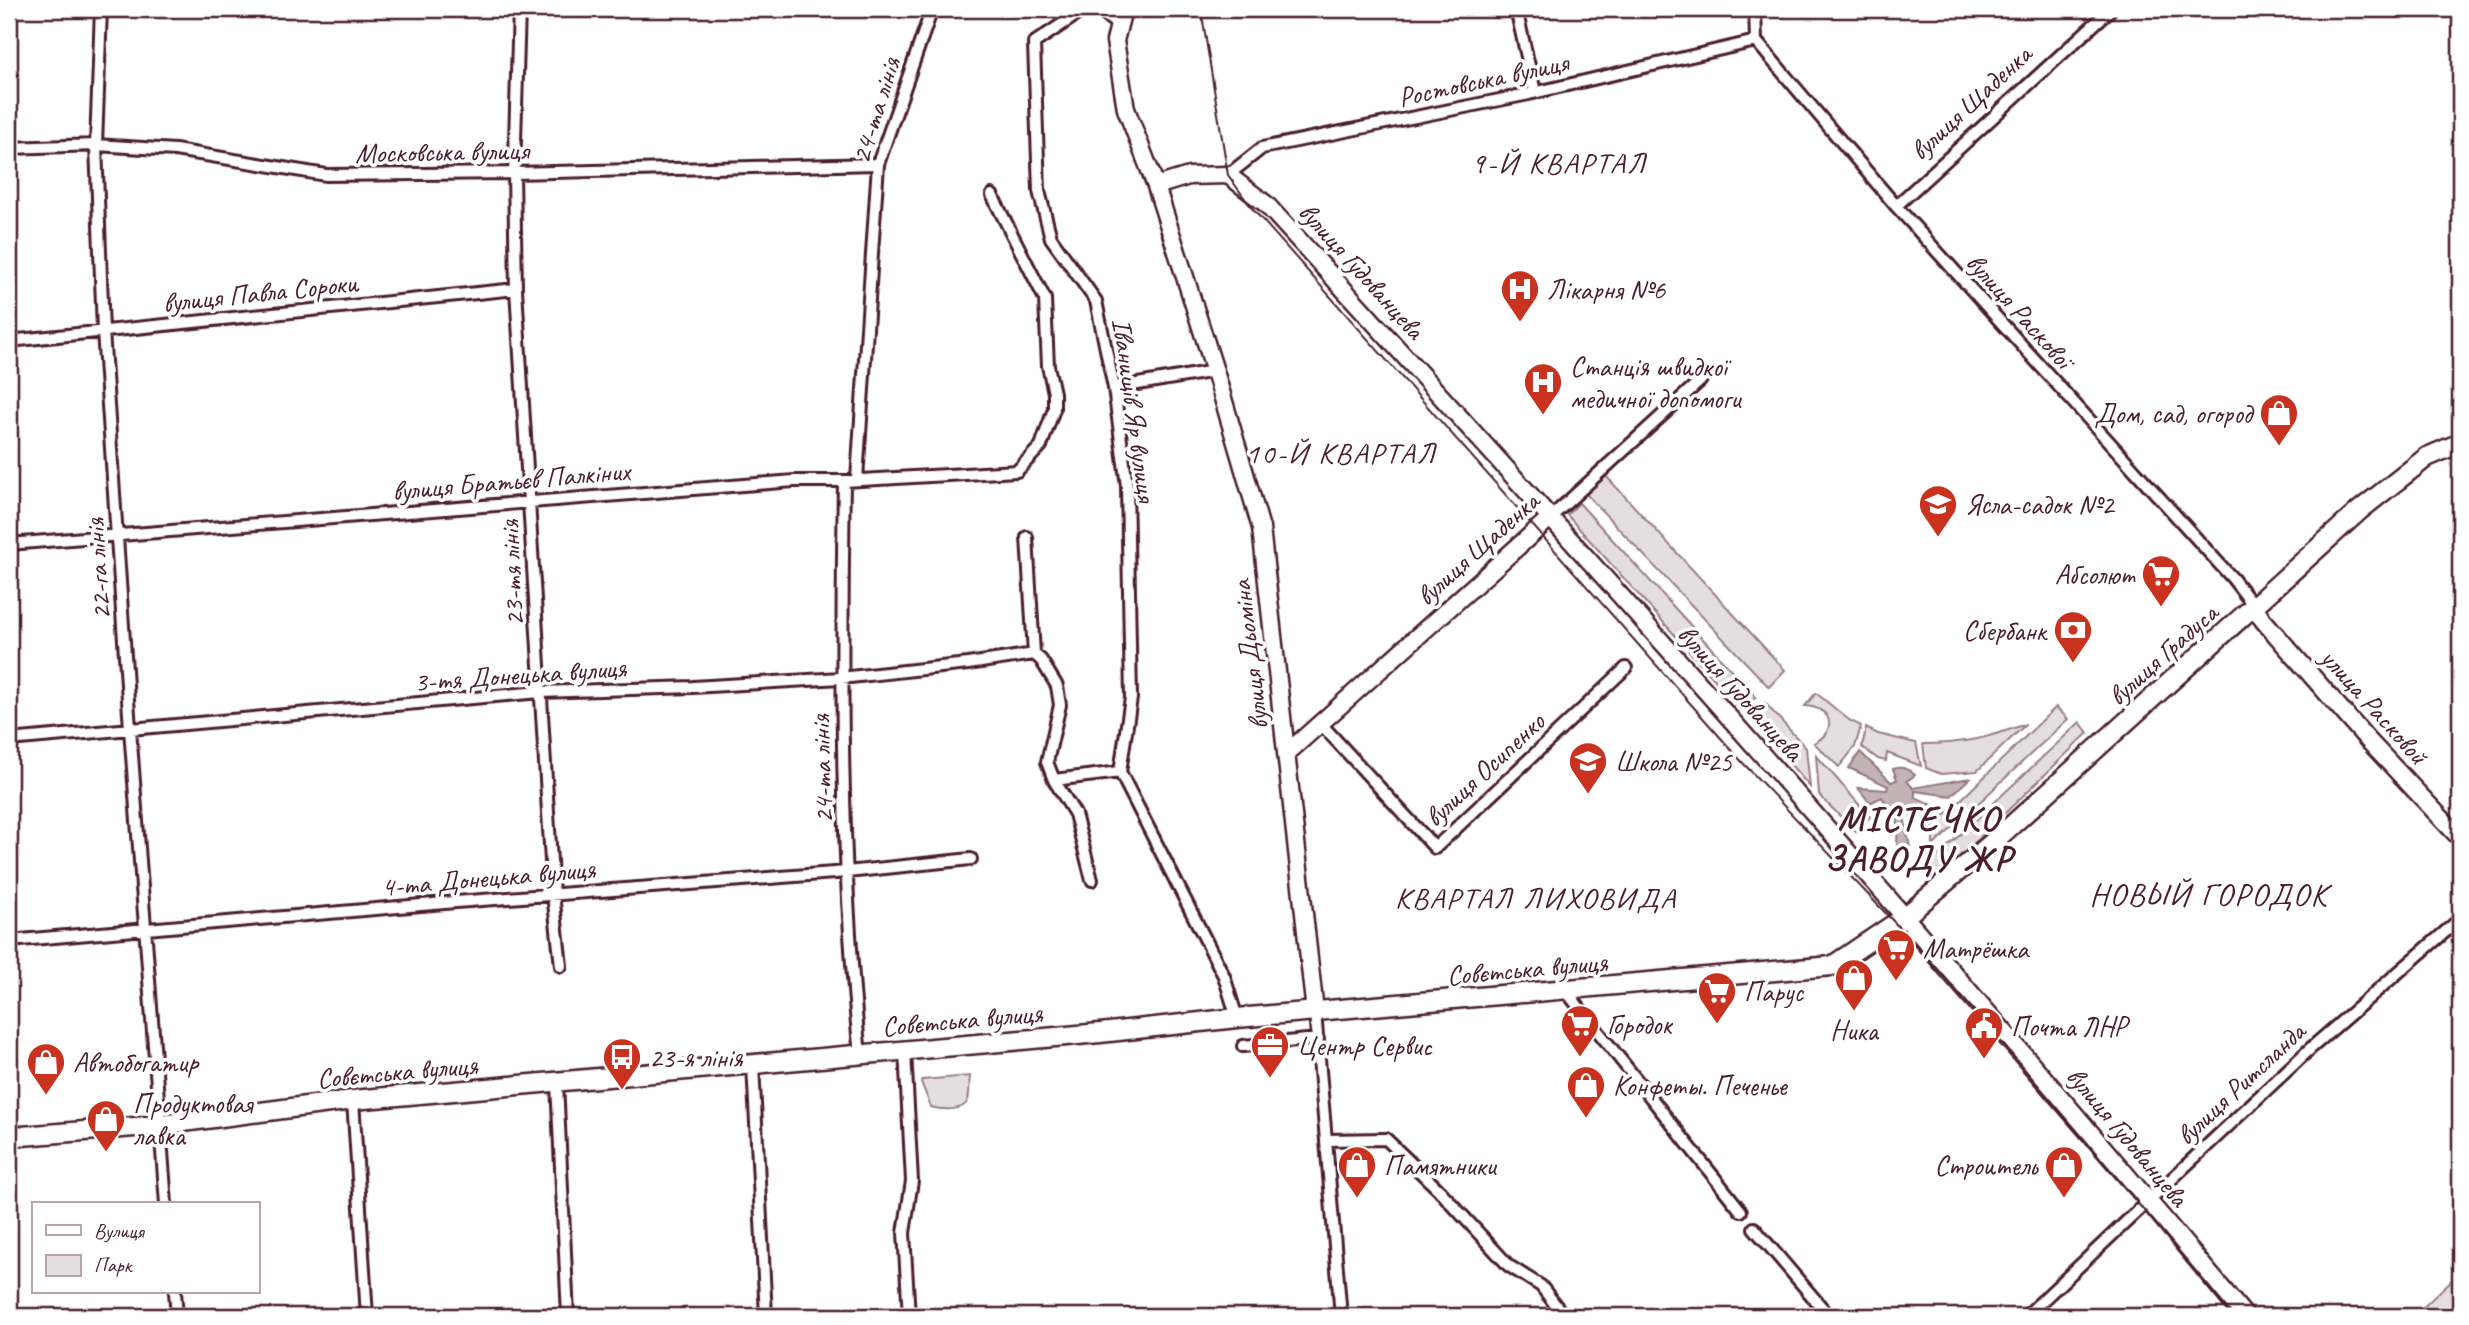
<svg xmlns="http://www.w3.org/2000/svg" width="2469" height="1325" viewBox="0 0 2469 1325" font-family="Caveat,sans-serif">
<rect width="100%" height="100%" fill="#fff"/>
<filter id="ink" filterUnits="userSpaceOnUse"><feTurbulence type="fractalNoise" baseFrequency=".0143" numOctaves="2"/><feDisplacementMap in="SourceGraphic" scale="14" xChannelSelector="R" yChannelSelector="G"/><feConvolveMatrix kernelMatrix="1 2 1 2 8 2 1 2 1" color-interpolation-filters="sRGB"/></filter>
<g filter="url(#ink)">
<path fill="#e5dee0" stroke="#987e86" stroke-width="2" d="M1606 476 1785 670 1769 687 1586 494Z
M1579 503 1756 697 1742 710 1567 515Z
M1816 693 1849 720 1861 726 1855 747 1839 767 1814 743C1839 730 1831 707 1805 706Z
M1765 703 1806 748 1810 787 1751 719Z
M2056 707 2068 719 1933 846V827Z
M2080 722 2088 733 1937 879 1932 873 1933 860Z
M2026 724 1977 771 1941 774 1926 768 1923 744C1964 744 1987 738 2026 724Z
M1866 728 1878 734 1916 743 1921 766 1887 753 1886 761 1878 759 1862 747Z
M1816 755 1870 817 1856 832 1819 795Z
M970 1076C969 1083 970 1093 968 1100 964 1112 941 1110 931 1107L921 1082 922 1080Z
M2460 1272V1316H2414Z"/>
<path fill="#c1b3b6" stroke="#91787e" stroke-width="2" d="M1860 752 1891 782 1897 780 1893 769C1903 766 1908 769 1915 775L1907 781 1913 788 1970 778 1951 796 1915 791V797L1931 804 1914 821 1907 809 1903 811 1910 848 1897 849 1898 811 1889 809 1882 797 1870 803 1858 788 1887 790 1888 786 1849 768Z"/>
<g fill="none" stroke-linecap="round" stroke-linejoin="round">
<g stroke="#4a1f2b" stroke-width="16">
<path id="street" d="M101 9 96 145 103 331 130 729 166 1204
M519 9 514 173 516 289 553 894 561 966
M1516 9 1535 92
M1755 9 1756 41
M1118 25 1097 9 1079 13 1034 43 1039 191 1051 238 1096 301 1114 388 1127 486 1131 698 1120 772
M1756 41 1896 206 2233 579 2254 606
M9 148 96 145 175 150 326 175 514 173 878 164
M1228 175 1262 148 1529 94 1756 41
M1896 206 2111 9
M9 341 516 289
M1114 388 1215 371
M857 479 878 164 932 9
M844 481C841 673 840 864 860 1055
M1551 517 1701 380
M1027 537 1034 654 1041 660 1057 686 1060 705 1047 762 1054 780 1075 814 1092 880
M9 544 794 481H844L1017 471 1041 446 1054 409V393L1048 366 1045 299 992 195
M1321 724 1435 848 1626 668
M9 740 540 692 693 687 841 678 968 664 1034 654
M1120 772 1224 976 1237 1018
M1054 780 1120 772
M9 941 456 902 847 872 971 859
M1566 991 1741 1211
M1315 1012 1341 1316
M1243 1046 1318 1039
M905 1051 912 1181 904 1233 909 1316
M753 1065 766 1316
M557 1083 568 1316
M353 1100 367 1316
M1326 1140 1386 1139 1439 1190 1509 1266 1541 1286 1564 1316
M1754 1228 1829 1316
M175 1292 177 1316
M2026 1316 2311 1048 2460 919"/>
</g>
<g stroke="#4a1f2b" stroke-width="21">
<path id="secondary" d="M1123 9 1115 41 1126 109 1156 186 1215 371 1261 528 1315 1012
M1156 186 1189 176 1228 175 1266 204C1599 569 1929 936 2245 1316
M2254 606 2263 620 2366 738 2460 838
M1286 754 1551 517"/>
</g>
<g stroke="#4a1f2b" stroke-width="23">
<path id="primary" d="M9 1137 160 1125 353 1100 1100 1033 1237 1018 1832 966 1906 916 2001 835 2360 510 2427 457 2460 443"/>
</g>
<use href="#street" stroke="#fff" stroke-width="10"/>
<use href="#secondary" stroke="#fff" stroke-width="16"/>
<use href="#primary" stroke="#fff" stroke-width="18"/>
<path stroke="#4a1f2b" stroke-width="2" d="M1201 9 1228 175 1251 207 1743 763 1895 923 2141 1207 2231 1316"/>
</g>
</g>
<defs>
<g id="hospital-pin" transform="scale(2.0125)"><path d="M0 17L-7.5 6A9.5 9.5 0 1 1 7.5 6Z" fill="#c8321e" stroke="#fff"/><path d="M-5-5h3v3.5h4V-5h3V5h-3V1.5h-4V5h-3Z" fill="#fff"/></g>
<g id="shop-pin" transform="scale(2.0125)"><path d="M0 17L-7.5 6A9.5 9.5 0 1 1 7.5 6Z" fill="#c8321e" stroke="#fff"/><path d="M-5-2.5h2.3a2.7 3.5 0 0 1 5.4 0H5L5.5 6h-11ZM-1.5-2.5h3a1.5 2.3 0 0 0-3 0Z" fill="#fff"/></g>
<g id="school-pin" transform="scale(2.0125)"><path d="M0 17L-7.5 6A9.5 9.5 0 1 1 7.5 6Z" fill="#c8321e" stroke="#fff"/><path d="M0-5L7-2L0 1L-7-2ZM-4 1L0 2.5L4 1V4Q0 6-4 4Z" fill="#fff"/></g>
<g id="supermarket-pin" transform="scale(2.0125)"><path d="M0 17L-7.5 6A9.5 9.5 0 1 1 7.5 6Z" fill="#c8321e" stroke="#fff"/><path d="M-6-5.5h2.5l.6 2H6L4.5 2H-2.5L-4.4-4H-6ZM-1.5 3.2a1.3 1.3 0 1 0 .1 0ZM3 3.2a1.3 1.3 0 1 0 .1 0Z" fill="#fff"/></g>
<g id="bank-pin" transform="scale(2.0125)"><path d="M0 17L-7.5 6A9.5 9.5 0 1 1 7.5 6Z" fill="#c8321e" stroke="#fff"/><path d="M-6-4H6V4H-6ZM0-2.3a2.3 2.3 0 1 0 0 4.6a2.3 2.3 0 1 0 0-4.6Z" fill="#fff"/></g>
<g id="civic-pin" transform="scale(2.0125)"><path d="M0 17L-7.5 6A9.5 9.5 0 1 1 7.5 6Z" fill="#c8321e" stroke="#fff"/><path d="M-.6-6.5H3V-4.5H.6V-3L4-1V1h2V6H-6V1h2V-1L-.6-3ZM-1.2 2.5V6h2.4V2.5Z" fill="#fff"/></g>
<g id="office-pin" transform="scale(2.0125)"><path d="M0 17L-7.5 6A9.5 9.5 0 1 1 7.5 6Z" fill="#c8321e" stroke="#fff"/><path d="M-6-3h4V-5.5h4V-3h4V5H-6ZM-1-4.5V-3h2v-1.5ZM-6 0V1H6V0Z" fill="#fff"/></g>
<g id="bus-pin" transform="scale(2.0125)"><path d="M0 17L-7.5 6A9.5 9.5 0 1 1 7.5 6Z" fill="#c8321e" stroke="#fff"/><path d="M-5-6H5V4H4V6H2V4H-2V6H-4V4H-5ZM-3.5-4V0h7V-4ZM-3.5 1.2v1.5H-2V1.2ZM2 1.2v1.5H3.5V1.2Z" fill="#fff"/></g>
</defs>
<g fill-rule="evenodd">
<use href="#hospital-pin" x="1520" y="289"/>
<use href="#hospital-pin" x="1543" y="382"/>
<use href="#shop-pin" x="2279" y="413"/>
<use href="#school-pin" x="1938" y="504"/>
<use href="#supermarket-pin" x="2161" y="574"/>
<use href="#bank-pin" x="2073" y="630"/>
<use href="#school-pin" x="1588" y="761"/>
<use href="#supermarket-pin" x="1896" y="948"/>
<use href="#shop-pin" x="1854" y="978"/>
<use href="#supermarket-pin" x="1717" y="991"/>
<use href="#supermarket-pin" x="1580" y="1024"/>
<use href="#civic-pin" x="1984" y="1026"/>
<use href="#office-pin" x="1270" y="1045"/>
<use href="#bus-pin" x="622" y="1057"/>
<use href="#shop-pin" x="46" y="1062"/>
<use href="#shop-pin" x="1586" y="1085"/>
<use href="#shop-pin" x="106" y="1119"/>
<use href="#shop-pin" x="1357" y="1165"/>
<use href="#shop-pin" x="2064" y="1165"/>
</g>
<g text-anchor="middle" stroke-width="7" stroke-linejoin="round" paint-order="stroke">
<g font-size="28" fill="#4a1f2b" stroke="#fff">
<text transform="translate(1483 79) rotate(-12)" y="10">Ростовська вулиця</text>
<text transform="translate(1970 102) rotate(-43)" y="10">вулиця Щаденка</text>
<text transform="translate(875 110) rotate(-73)" y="10">24-та лінія</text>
<text transform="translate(442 151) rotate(-1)" y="10">Московська вулиця</text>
<text transform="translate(1362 270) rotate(48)" y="10">вулиця Гудованцева</text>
<text transform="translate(260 292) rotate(-6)" y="10">вулиця Павла Сороки</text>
<text transform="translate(2020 310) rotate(48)" y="10">вулиця Раскової</text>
<text transform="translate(1135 410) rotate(82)" y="10">Іванищів Яр вулиця</text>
<text transform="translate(511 480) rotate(-5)" y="10">вулиця Братьєв Палкіних</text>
<text transform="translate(1477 548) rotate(-42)" y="10">вулиця Щаденка</text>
<text transform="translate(97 569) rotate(-94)" y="10">22-га лінія</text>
<text transform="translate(511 573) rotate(-93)" y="10">23-тя лінія</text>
<text transform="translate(2162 654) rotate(-42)" y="10">вулиця Градуса</text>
<text transform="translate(1249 655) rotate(-97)" y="10">вулиця Дьоміна</text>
<text transform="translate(520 674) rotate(-4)" y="10">3-тя Донецька вулиця</text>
<text transform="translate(1741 692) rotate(48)" y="10">вулиця Гудованцева</text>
<text transform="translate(2375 706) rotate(48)" y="10">улица Расковой</text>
<text transform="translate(821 769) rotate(-92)" y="10">24-та лінія</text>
<text transform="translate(1484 769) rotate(-43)" y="10">вулиця Осипенко</text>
<text transform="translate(488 877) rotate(-5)" y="10">4-та Донецька вулиця</text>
<text transform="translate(1527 968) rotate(-5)" y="10">Совєтська вулиця</text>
<text transform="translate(962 1019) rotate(-5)" y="10">Совєтська вулиця</text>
<text transform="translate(397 1071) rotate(-5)" y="10">Совєтська вулиця</text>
<text transform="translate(2240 1083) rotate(-43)" y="10">вулиця Ритсланда</text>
<text transform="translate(2128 1136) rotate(50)" y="10">вулиця Гудованцева</text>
</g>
<g font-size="28" fill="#4a1f2b" stroke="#fff" text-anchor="start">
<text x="1547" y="299">Лікарня №6</text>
<text x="1570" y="376">Станція швидкої<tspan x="1570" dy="32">медичної допомоги</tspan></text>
<text x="2252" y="423" text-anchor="end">Дом, сад, огород</text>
<text x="1965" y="514">Ясла-садок №2</text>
<text x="2134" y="584" text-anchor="end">Абсолют</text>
<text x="2046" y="640" text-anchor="end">Сбербанк</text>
<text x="1615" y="771">Школа №25</text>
<text x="1923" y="958">Матрёшка</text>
<text x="1744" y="1001">Парус</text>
<text x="1607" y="1034">Городок</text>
<text x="2011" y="1036">Почта ЛНР</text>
<text x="1854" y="1040" text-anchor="middle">Ника</text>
<text x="1297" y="1055">Центр Сервис</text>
<text x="649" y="1067">23-я лінія</text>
<text x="73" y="1072">Автобогатир</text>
<text x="1613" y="1095">Конфеты. Печенье</text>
<text x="133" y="1113">Продуктовая<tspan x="133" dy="32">лавка</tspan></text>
<text x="1384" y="1175">Памятники</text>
<text x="2037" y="1175" text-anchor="end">Строитель</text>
</g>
<g font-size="30" letter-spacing="2" fill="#4a1f2b" stroke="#fff">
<text x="1559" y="173">9-Й КВАРТАЛ</text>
<text x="1341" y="463">10-Й КВАРТАЛ</text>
<text x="1536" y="908">КВАРТАЛ ЛИХОВИДА</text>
</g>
<g font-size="32" letter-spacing="2" fill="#4a1f2b" stroke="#fff">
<text x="2209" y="905">НОВЫЙ ГОРОДОК</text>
</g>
<g font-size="35" font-weight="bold" letter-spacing="2" fill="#4a1f2b" stroke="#fff">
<text x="1919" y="830">МІСТЕЧКО<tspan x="1919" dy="40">ЗАВОДУ ЖР</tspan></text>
</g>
</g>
<rect width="2469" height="1325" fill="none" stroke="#fff" stroke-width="35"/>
<rect x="18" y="18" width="2434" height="1290" fill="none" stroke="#4a1f2b" stroke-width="2.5" filter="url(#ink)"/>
<rect x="32" y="1202" width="228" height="91" fill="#ffffff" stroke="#b7a5aa" stroke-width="2"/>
<rect x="46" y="1225" width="35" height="10" fill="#ffffff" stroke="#b7a5aa" stroke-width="2"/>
<text x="94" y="1238" font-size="21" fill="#4a1f2b">Вулиця</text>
<rect x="46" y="1255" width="35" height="21" fill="#e5dee0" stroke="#b7a5aa" stroke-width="2"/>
<text x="94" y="1272" font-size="21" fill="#4a1f2b">Парк</text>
</svg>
